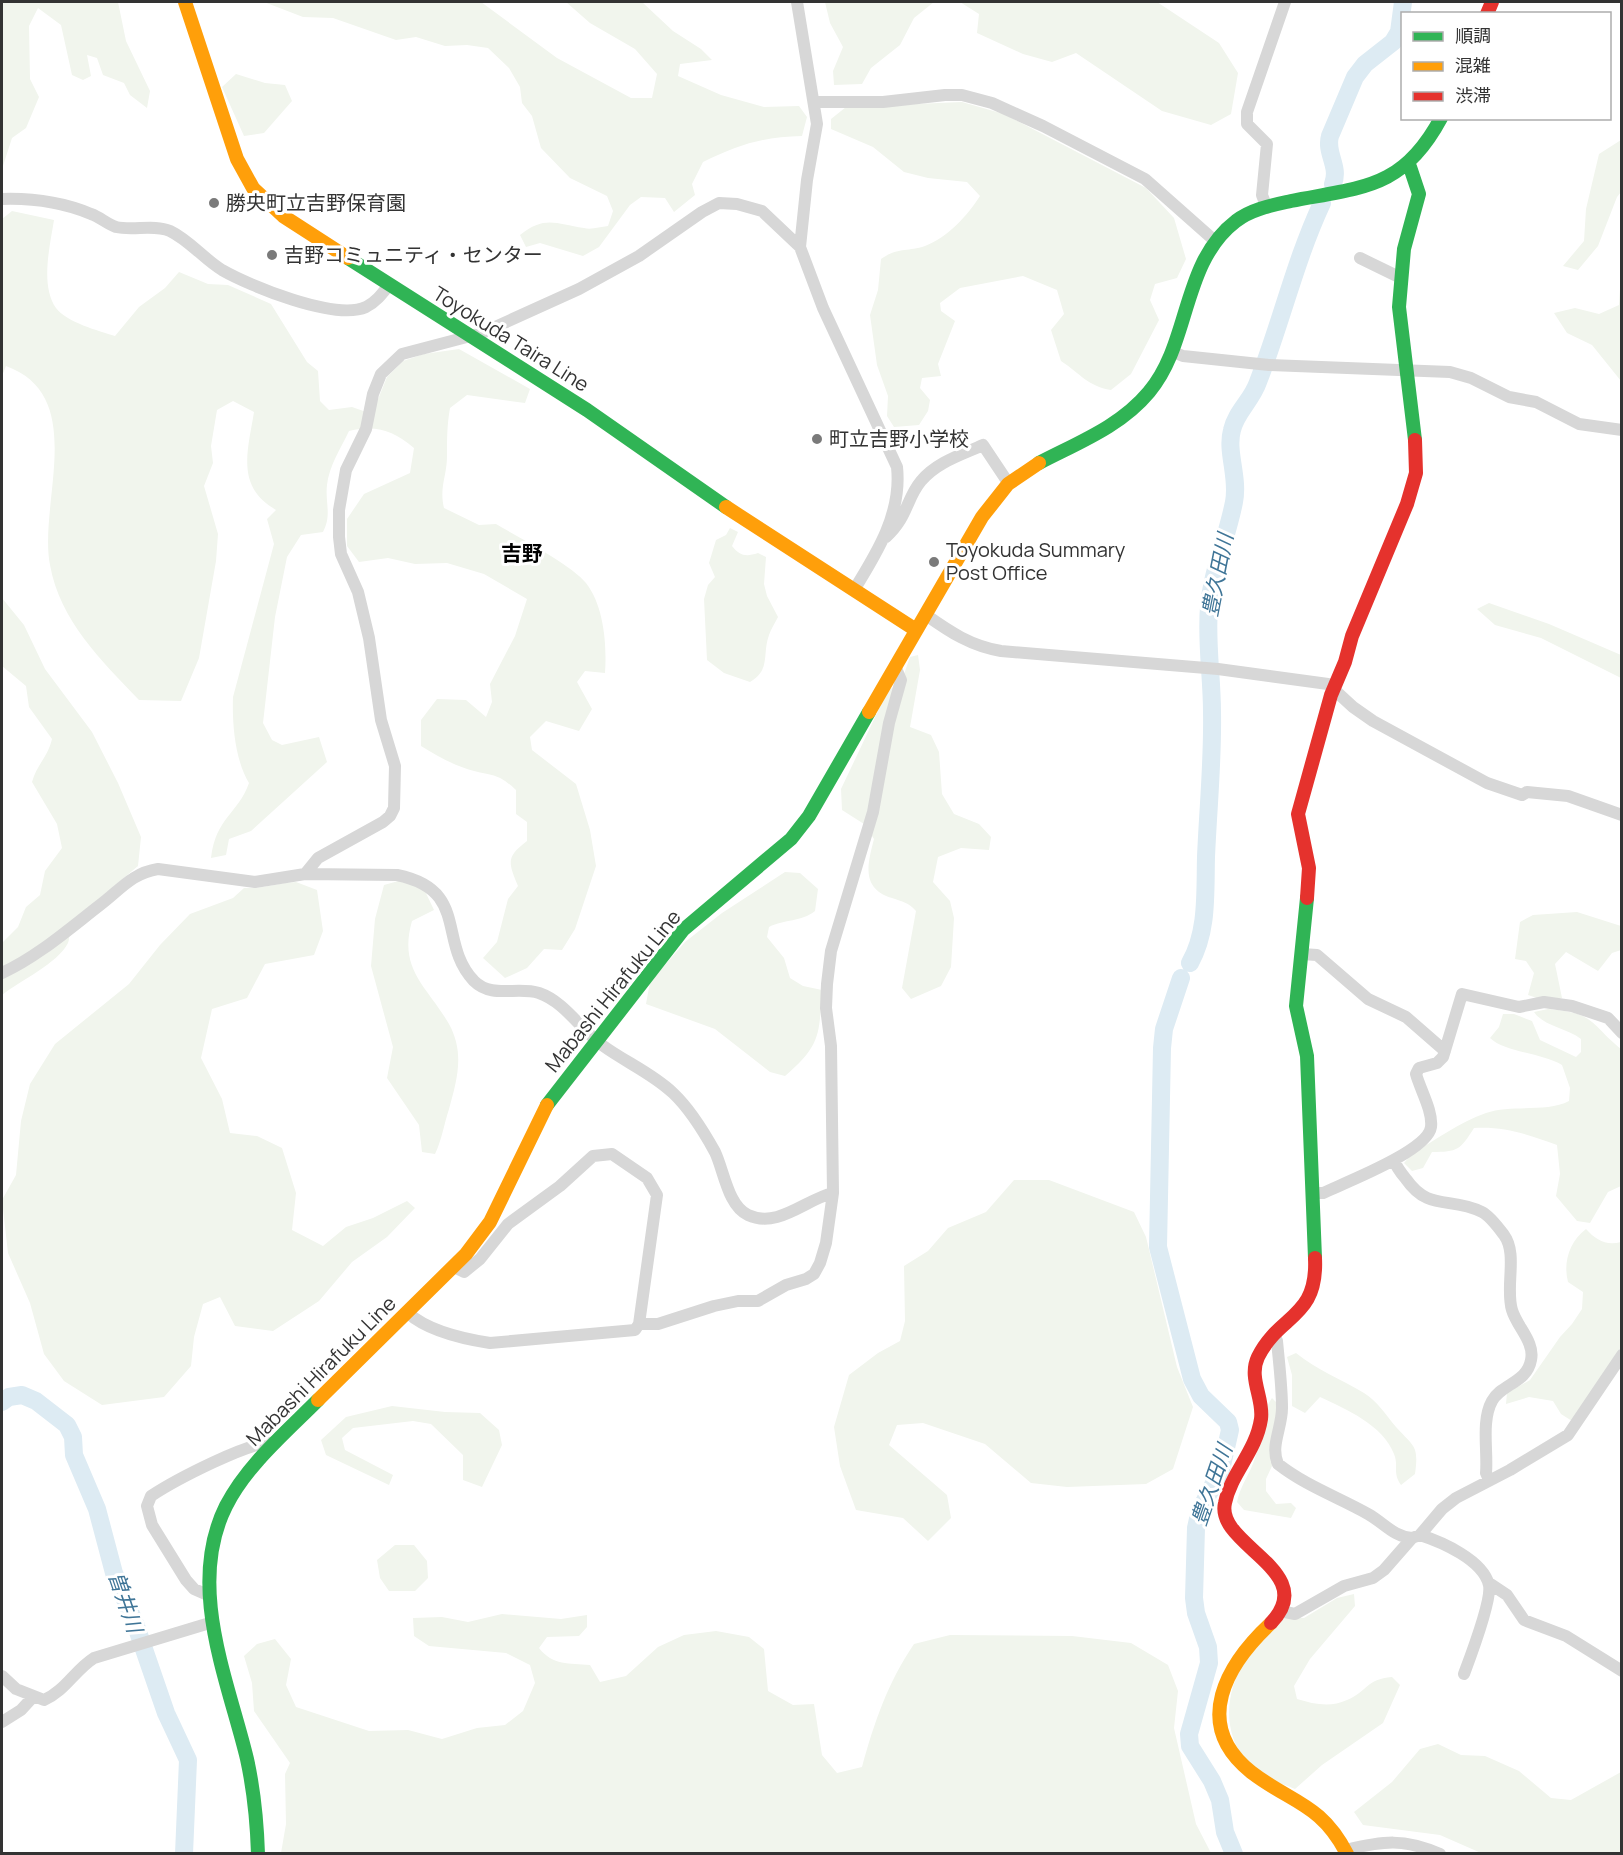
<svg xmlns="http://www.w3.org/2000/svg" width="1623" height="1855" viewBox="0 0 1623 1855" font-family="Manrope,'Noto Sans JP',sans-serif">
<rect width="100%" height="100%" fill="#fff"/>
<path fill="#f1f5ed" d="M2 2H118L126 41 150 91 147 108 130 95 124 83 103 75 97 58 87 55 91 76 83 80 72 75 61 25 38 8 29 26 30 79 39 97 26 128 12 138 2 169Z
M264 2H481L557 58 631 98H652L657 74 635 49 590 23 566 2H642L673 31 701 49 712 60 680 64 678 76 721 95 764 107 799 106 807 117 802 136C762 137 738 145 703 162L692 184 695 195 674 212 665 198 641 197 630 205 599 247 583 256 540 243 526 247 520 235C545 215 556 224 584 228 591 230 600 227 608 226L613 211 607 196 570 178 541 148 532 116 522 103 520 87 509 68 488 48 467 45 445 46 416 37 396 40 333 18 303 17Z
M825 2H934L914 18 900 45 871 68 862 84 834 85 833 71 843 47 830 23Z
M960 2H1157L1219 43 1238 73 1231 114 1211 125 1162 111 1076 53 1052 62 1023 54 977 33 979 14Z
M236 74 265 83 285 85 292 101 264 133 244 136 222 87Z
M962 102 1004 114 1146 188 1174 218 1186 259 1177 278 1155 284 1150 300 1159 320 1131 374 1111 390C1087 386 1081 374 1061 361L1051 330 1064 314 1057 290 1023 276 960 288 940 303 941 311 955 321 938 364 941 376 922 378 920 388 930 400 928 411 919 425 894 427 887 416 888 396 877 365 870 315 878 290 881 259C898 247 907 252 925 246 947 238 968 215 980 196L967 182 928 178 904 172 873 147 831 129V119L846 107Z
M1621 140V192L1617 197 1598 246 1578 270 1563 266 1584 241 1586 209 1599 154Z
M12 211 54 220C50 246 40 285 56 308 66 322 99 331 115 336L139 307 165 288 179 272 208 284 228 285 271 304 307 362 318 371 320 401 329 410 352 407 372 414 387 377 403 361 424 354 459 349 530 389 525 403 467 395 450 408C447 425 447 439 447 456 447 476 439 487 444 508L479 525 496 524C518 537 572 565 586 583 604 606 607 645 605 673L585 671 577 682 592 709 579 731 546 721 530 737 532 750 576 784 590 830 596 866 575 929 562 950 544 949 527 968 505 978 483 958 497 942 508 899 518 886C508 862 506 857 527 841V822L516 814V790C499 774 494 776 474 771 455 766 437 756 421 746V720L437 699 466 700 486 717 492 702 490 684 515 636 527 599 484 574 447 563 415 564 388 558 359 562 347 546V519L364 494 410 473 414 448C392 430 377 425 349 431 341 448 329 466 327 485 325 503 332 515 323 532L301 535 287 557 275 617 263 723 272 740 282 745 319 737 327 762 251 831 229 839 226 855 211 858C216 817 238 814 249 783 235 760 232 724 233 697L274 544 267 519 276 510C235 487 248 450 254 412L233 401 217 410 211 446 213 463 204 486 218 534 216 561 199 658 181 701 139 700C101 660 60 621 50 565 38 503 89 396 6 366L2 376V219Z
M1621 272 1622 381H1621L1592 345 1567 333 1554 313 1575 308 1599 314 1619 305Z
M730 528 738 532 732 546C740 556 746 557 758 553L766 557 764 584 767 596 778 617C775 623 771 629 769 635 762 654 771 670 750 682L724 673 707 660 704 599 708 585 715 577 709 563 716 540 726 535Z
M2 598 24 625 45 669 92 732 118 783 141 837 138 866 69 924C69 930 70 938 68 943 57 964 21 980 2 995V943L18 927 26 907 40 895 45 871 62 848 57 824 32 782C37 764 48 757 52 739L29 707 26 686 2 666Z
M1489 603 1549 624 1621 655V678L1541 638 1495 625 1477 609Z
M918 655 920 670 910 727 931 735 939 752 942 794 954 814 979 824 991 837 989 850 961 848 938 857 933 882 950 901 954 918 951 967 941 986 911 999 902 988 916 911C908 902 903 902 892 898 860 888 868 863 874 839L864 824 842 810 841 789 887 692 902 680 910 657Z
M785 872 800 873 818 889 815 911C801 922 785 919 769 927L767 937 784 958 790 978 803 986 822 990C819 1035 821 1045 785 1076L770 1072 715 1029 646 1004 650 982 685 942 722 913Z
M402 880 424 889 434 910 412 921C398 970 427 986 449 1024 465 1053 457 1080 449 1109 444 1124 442 1139 435 1154L422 1152 419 1125 387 1078 393 1047 371 966 375 919 384 885Z
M296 882 317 890 323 931 314 955 265 964 247 998 212 1009 201 1058 222 1099 230 1133 257 1136 282 1148 296 1193 292 1230 323 1246 346 1227 373 1218 407 1201 415 1208 387 1237 352 1262 319 1301 273 1331 235 1326 220 1297 203 1304 194 1337 191 1366 164 1397 102 1405 64 1381 44 1354 30 1303 8 1253 2 1200 16 1175 21 1121 30 1084 55 1044 129 984 160 945 190 914 233 898 244 888C262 889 277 883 296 882Z
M1577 912 1621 926V950L1612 953 1598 971 1566 952 1555 964 1562 998 1543 1000 1528 995 1534 973 1526 961 1515 959 1520 922 1533 915Z
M1548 1009C1596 1013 1589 1023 1621 1049V1186L1608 1192 1590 1223 1577 1221 1556 1196 1560 1174 1557 1145C1530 1135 1504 1126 1474 1128 1460 1150 1458 1152 1432 1152L1423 1168 1412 1171 1404 1163 1412 1154C1435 1140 1460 1122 1486 1113 1511 1104 1547 1113 1569 1101L1570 1088 1562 1065C1542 1053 1504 1052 1490 1038L1499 1027 1503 1014H1514L1532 1021 1540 1040 1576 1057 1581 1052V1039C1567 1028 1543 1026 1534 1012Z
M1014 1180H1049L1134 1212 1146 1237 1177 1367 1193 1407 1173 1469 1146 1484 1067 1487 1031 1483 985 1444 923 1423 897 1425 889 1445 947 1495 951 1518 928 1541 903 1518 856 1510 840 1466 834 1427 849 1375 878 1353 900 1341 905 1321 904 1266 928 1251 948 1228 986 1212Z
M1586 1229C1596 1240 1606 1246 1621 1242V1347L1572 1421 1561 1414 1553 1401 1529 1397 1506 1404 1507 1393 1530 1380 1560 1337 1572 1324 1582 1309 1583 1292 1568 1282C1563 1263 1569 1242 1586 1229Z
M1296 1353C1317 1370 1341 1379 1364 1393 1377 1401 1386 1415 1396 1427 1414 1447 1419 1445 1415 1474L1401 1485C1392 1472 1399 1466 1394 1454 1383 1425 1346 1409 1320 1397L1305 1413 1292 1406V1375L1287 1357Z
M1272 1398 1278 1404 1272 1466 1266 1479V1491L1276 1504 1291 1503 1296 1508 1291 1518 1244 1510 1237 1502C1240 1486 1250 1474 1255 1458 1262 1439 1260 1415 1272 1398Z
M392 1406 445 1412 480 1413 499 1430 502 1445 482 1487 463 1480V1455L431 1424 413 1421 353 1428 342 1438 345 1450 393 1475 389 1485 326 1455 321 1440 346 1417Z
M395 1545H414L427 1561 428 1578 415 1591H389L380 1578 377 1560Z
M1354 1594 1355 1606 1310 1659 1294 1686 1297 1699C1314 1704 1330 1708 1347 1700 1367 1692 1366 1679 1392 1677L1400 1685 1383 1723 1322 1765 1295 1789C1284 1784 1270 1781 1261 1774 1222 1747 1221 1697 1246 1659 1256 1644 1271 1631 1284 1618H1304L1337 1598Z
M502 1614 561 1619 587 1615V1627L579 1636 547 1637 539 1648C553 1666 569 1663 590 1665L600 1682 626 1676 658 1647 684 1635 716 1631 749 1637 764 1649 768 1691 793 1705 814 1704 822 1755 837 1773 862 1767C874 1723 888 1682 914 1644L950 1635 1072 1636 1131 1643 1168 1665 1178 1691 1174 1728 1196 1824 1211 1853H281L286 1824 285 1774 290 1763 254 1711 252 1683 244 1656 257 1644 275 1639 291 1659 286 1685 296 1707 369 1731 408 1730 442 1739 477 1728 505 1725 523 1711 535 1683 530 1665 506 1653 429 1646 414 1636 413 1618 442 1617 468 1622Z
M1438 1744 1461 1755 1485 1756 1519 1771 1551 1798 1571 1800 1621 1772V1853H1481L1440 1835 1363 1825 1354 1812 1392 1782 1420 1749Z"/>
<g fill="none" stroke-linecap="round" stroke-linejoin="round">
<path stroke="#ddebf3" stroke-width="18" d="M1333 184C1340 166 1325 153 1330 136L1355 77 1365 64 1393 42 1399 32 1403 2
M1190 963C1208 931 1205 893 1206 857 1208 809 1213 760 1212 712 1212 677 1206 642 1209 607 1212 571 1227 538 1234 502 1239 477 1226 452 1232 430 1236 412 1252 400 1258 382 1281 323 1295 261 1322 203
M1181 978 1164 1029 1162 1048 1158 1247 1192 1379 1201 1396 1228 1422 1230 1430 1221 1470 1200 1510 1196 1528 1194 1598 1196 1613 1208 1647 1209 1663 1189 1734 1190 1746 1212 1781 1220 1800 1225 1832 1234 1854
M2 1402 9 1397 22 1395 36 1401 67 1425 73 1437 74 1455 97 1509 114 1573 136 1626 166 1713 188 1760 184 1854"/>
<path stroke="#d7d7d7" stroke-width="12" d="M797 2 817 124 807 180 800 247 823 308 897 467C902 513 877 553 854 590
M815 102H883L945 95H962L992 103 1043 126 1145 179 1215 241
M2 199C33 198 62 202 91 214 100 217 107 224 116 227 133 231 154 224 170 231 189 240 204 259 222 270 250 286 335 321 366 307 376 302 382 294 389 285
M1267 208 1262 195 1267 144 1247 124V112L1285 2
M1360 258 1401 278
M1173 352 1183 356 1269 365 1450 372 1471 378 1509 397 1536 402 1579 424 1622 430
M886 537C908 517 906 499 921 481 937 462 961 455 983 445L1009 484
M926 615C950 632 971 646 1001 651L1218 669 1328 684 1353 707 1373 721 1487 783 1522 795 1527 792 1568 796 1622 815
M305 874 318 858 383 822 390 816 394 808 395 766 381 720 369 638 358 592 341 554 339 537V510L346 470 366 429 373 394 381 374 402 354 482 333 579 289 639 256 702 212 719 203 737 204 762 211 800 247
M1302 954 1317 955 1368 999 1406 1017 1445 1051
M2 973C37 957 69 929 100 905 120 890 132 873 158 869L255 882 305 874 397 875C470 890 437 942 474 981 492 999 517 986 539 993 565 1002 580 1029 602 1045 625 1062 652 1073 673 1093 690 1109 704 1132 715 1152 724 1171 728 1206 748 1215 778 1229 806 1199 833 1193
M1394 1160C1396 1167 1401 1173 1406 1179 1429 1212 1450 1196 1482 1212 1490 1216 1498 1227 1504 1235 1518 1254 1505 1287 1512 1310 1517 1327 1535 1342 1531 1360 1527 1383 1501 1384 1492 1401 1481 1421 1488 1452 1486 1473L1489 1480
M1313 1193H1323C1344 1183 1428 1151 1431 1127 1433 1111 1420 1089 1416 1074L1419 1068 1437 1063 1443 1057 1462 994 1519 1007 1544 1002 1572 1006 1608 1018 1622 1033
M408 1313C428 1331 464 1339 490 1343L635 1330 639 1324 657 1195 647 1178 612 1154 593 1156 560 1186 508 1224 480 1259 464 1272 454 1267
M639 1324H658L714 1306 738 1301H758L786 1285 806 1279 814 1274 820 1263 826 1243 833 1193 831 1046 826 1008 827 984 831 951 873 812 889 723 901 680 895 666
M1275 1337 1277 1341C1279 1363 1282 1386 1282 1408 1282 1428 1270 1446 1278 1464 1306 1486 1338 1497 1368 1514 1384 1523 1394 1537 1412 1538
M1420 1535C1442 1542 1483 1560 1489 1585 1492 1600 1470 1658 1464 1674
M1489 1583 1507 1595 1524 1620 1566 1636 1622 1671
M210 1596 194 1589 186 1580 152 1525 147 1506 151 1496C172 1482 254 1438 276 1443
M1280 1611 1295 1614 1344 1586 1373 1578 1384 1570 1412 1538 1420 1535 1442 1509 1456 1498 1510 1470 1568 1435 1622 1355
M2 1676 16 1689 44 1700C65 1691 75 1670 94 1658L213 1622
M2 1722 21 1710 32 1698
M1346 1850C1383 1841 1404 1838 1440 1854"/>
<path stroke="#30b455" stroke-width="14" d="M1410 167 1419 194 1404 249 1399 307 1415 440
M348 258 587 410 726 507
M1039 463C1077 443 1120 427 1149 392 1191 342 1181 263 1236 221 1251 209 1273 205 1291 201 1363 187 1403 189 1441 118
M1307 898 1296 1006 1307 1056 1315 1258
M547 1105 683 930 791 839 809 816 869 712
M258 1854C257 1822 254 1791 247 1759 228 1680 186 1586 226 1506 247 1465 285 1433 318 1400"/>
<path stroke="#ff9f0a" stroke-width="14" d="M185 2 237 159 253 188 283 216 348 258
M726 507 916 630
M869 712 982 517 1008 484 1039 463
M318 1400 466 1254 490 1222 547 1105
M1271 1623C1227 1664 1191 1724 1251 1772 1291 1803 1321 1803 1347 1854"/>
<path stroke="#e5322d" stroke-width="14" d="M1487 14 1492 2
M1307 898 1309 868 1298 814 1331 695 1345 662 1352 636 1407 504 1416 473 1415 440
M1271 1623C1321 1571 1215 1545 1225 1503 1231 1473 1256 1452 1261 1419 1264 1398 1248 1378 1258 1357 1279 1314 1318 1319 1315 1258"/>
</g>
<g fill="#7a7a7a" stroke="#fff" stroke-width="2">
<circle cx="214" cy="203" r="6"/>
<circle cx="272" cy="255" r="6"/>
<circle cx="817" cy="439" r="6"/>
<circle cx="934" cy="562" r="6"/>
</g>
<g text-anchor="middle" stroke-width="6" stroke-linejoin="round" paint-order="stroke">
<g font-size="20" fill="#333" stroke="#fff" text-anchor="start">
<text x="226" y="210">勝央町立吉野保育園</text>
<text x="284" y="262">吉野コミュニティ・センター</text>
<text x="829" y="446">町立吉野小学校</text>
<text x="946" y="557">Toyokuda Summary<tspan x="946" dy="23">Post Office</tspan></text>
</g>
<g font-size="20" fill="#333" stroke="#fff">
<text transform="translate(511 339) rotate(32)" y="7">Toyokuda Taira Line</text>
<text transform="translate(613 991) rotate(-51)" y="7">Mabashi Hirafuku Line</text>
<text transform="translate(321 1371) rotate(-45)" y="7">Mabashi Hirafuku Line</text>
</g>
<g font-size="21" font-weight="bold" fill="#000" stroke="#fff">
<text x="522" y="561">吉野</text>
</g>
<g font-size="21" font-style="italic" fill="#3f7597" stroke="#fff">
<text transform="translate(1218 575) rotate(-79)" y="7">豊久田川</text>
<text transform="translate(1212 1485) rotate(-71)" y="7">豊久田川</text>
<text transform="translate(125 1602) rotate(71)" y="7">曽井川</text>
</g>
</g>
<rect width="1623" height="1855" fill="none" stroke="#333333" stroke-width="6"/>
<rect x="1401" y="12" width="210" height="108" fill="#ffffff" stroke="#adadad" stroke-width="1.5"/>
<rect x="1413" y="32" width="30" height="9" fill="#30b455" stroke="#adadad" stroke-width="1.5"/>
<text x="1455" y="42" font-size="18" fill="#333333">順調</text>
<rect x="1413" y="62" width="30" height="9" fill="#ff9f0a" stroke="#adadad" stroke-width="1.5"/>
<text x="1455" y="72" font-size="18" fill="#333333">混雑</text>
<rect x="1413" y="92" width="30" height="9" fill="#e5322d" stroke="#adadad" stroke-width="1.5"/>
<text x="1455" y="102" font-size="18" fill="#333333">渋滞</text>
</svg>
